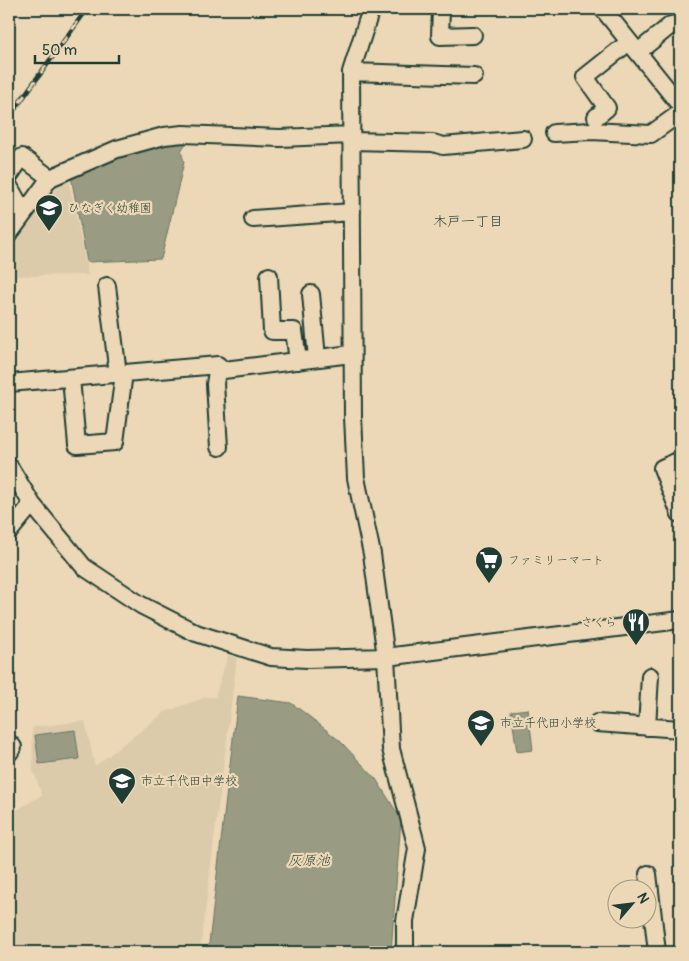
<svg xmlns="http://www.w3.org/2000/svg" width="689" height="961" viewBox="0 0 689 961" font-family="Pangolin,'Klee One',sans-serif">
<rect width="100%" height="100%" fill="#ecd8b6"/>
<filter id="ink" filterUnits="userSpaceOnUse"><feTurbulence type="fractalNoise" baseFrequency=".02" numOctaves="2"/><feDisplacementMap in="SourceGraphic" scale="10" xChannelSelector="R" yChannelSelector="G"/><feConvolveMatrix kernelMatrix="1 2 1 2 8 2 1 2 1" color-interpolation-filters="sRGB"/></filter>
<g filter="url(#ink)">
<path fill="#dbcbab" d="M68 176 88 275 9 276V245L28 219Z
M228 655 237 658 200 952H9V815L42 795 33 770 32 727 85 721 95 766 165 712 206 697H215Z"/>
<path fill="#9a9b83" stroke="#697563" d="M181 139 186 143 181 151 184 162 161 259 87 262 71 176 120 153 168 141 174 144Z
M238 696 291 703 306 714 340 741 376 779 401 819 391 952H208Z
M528 709 533 750 517 752 511 711Z
M75 730 79 759 39 764 35 735Z"/>
<g fill="none" stroke-linecap="round" stroke-linejoin="round">
<g stroke="#1f3d34" stroke-width="20">
<path id="minor" d="M371 9 351 72 353 417 356 478 372 554 386 657 391 749 417 848 405 921V952
M441 9 440 36 473 35
M603 9 680 105
M638 52 671 25 680 23
M351 72 474 76
M596 117 607 108 585 77 629 42
M554 133 591 131 651 134 680 113
M352 141 433 143 443 146 523 139
M9 176 22 157 50 178
M9 186 24 213
M253 219 352 212
M9 234 50 178 117 149 164 136 183 134 280 138 351 135
M269 276 272 331H294L298 361
M107 286 118 374
M311 294 317 358
M216 371 351 354
M71 378 77 445 115 442 124 373
M9 383 218 365 215 384 219 447
M680 460 662 468 680 514
M9 466 32 504 84 567 141 605 196 633 271 657 307 659 386 657 680 620
M9 532 32 504
M597 723 680 729
M647 727 650 676
M9 743 13 747 9 753
M648 874 657 952"/>
</g>
<use href="#minor" stroke="#ecd8b6" stroke-width="16"/>
<g stroke="#1f3d34" stroke-width="5">
<path id="rail" d="M9 117 87 9"/>
</g>
<use href="#rail" stroke="#ecd8b6" stroke-width="3" stroke-dasharray="9" stroke-linecap="butt"/>
</g>
</g>
<defs>
<g id="school-pin" transform="scale(1.4375)"><path d="M0 17L-7.5 6A9.5 9.5 0 1 1 7.5 6Z" fill="#1f3d34" stroke="#ecd8b6"/><path d="M0-5L7-2L0 1L-7-2ZM-4 1L0 2.5L4 1V4Q0 6-4 4Z" fill="#fff"/></g>
<g id="supermarket-pin" transform="scale(1.4375)"><path d="M0 17L-7.5 6A9.5 9.5 0 1 1 7.5 6Z" fill="#1f3d34" stroke="#ecd8b6"/><path d="M-6-5.5h2.5l.6 2H6L4.5 2H-2.5L-4.4-4H-6ZM-1.5 3.2a1.3 1.3 0 1 0 .1 0ZM3 3.2a1.3 1.3 0 1 0 .1 0Z" fill="#fff"/></g>
<g id="restaurant-pin" transform="scale(1.4375)"><path d="M0 17L-7.5 6A9.5 9.5 0 1 1 7.5 6Z" fill="#1f3d34" stroke="#ecd8b6"/><path d="M-5-6h1v4h1v-4h1v4h1v-4h1v5L-1.5 .5V6h-2V.5L-5-1ZM5-6V6H3V1.5H1.5Q1.5-4 5-6Z" fill="#fff"/></g>
</defs>
<g fill-rule="evenodd">
<use href="#school-pin" x="49" y="208"/>
<use href="#supermarket-pin" x="489" y="560"/>
<use href="#restaurant-pin" x="636" y="622"/>
<use href="#school-pin" x="481" y="723"/>
<use href="#school-pin" x="122" y="781"/>
</g>
<g text-anchor="middle" stroke-width="4.5" stroke-linejoin="round" paint-order="stroke">
<g font-size="12" fill="#1f3d34" stroke="#ecd8b6" text-anchor="start">
<text x="68" y="212">ひなぎく幼稚園</text>
<text x="508" y="564">ファミリーマート</text>
<text x="617" y="626" text-anchor="end">さくら</text>
<text x="500" y="727">市立千代田小学校</text>
<text x="141" y="785">市立千代田中学校</text>
</g>
<g font-size="14" fill="#1f3d34" stroke="#ecd8b6">
<text x="468" y="226">木戸一丁目</text>
</g>
<g font-size="14" font-style="italic" fill="#314b40" stroke="#ecd8b6">
<text x="309" y="865">灰原池</text>
</g>
</g>
<rect width="689" height="961" fill="none" stroke="#ecd8b6" stroke-width="30"/>
<rect x="15" y="15" width="659" height="931" fill="none" stroke="#1f3d34" stroke-width="2" filter="url(#ink)"/>
<g transform="translate(632 904) rotate(62)"><circle r="24" fill="#ecd8b6" stroke="#9a9a82"/>
<path d="M0-4L9 19L0 12L-9 19Z" fill="#1f3d34"/>
<text y="-8" font-size="14" font-weight="bold" text-anchor="middle" fill="#1f3d34">N</text>
</g>
<path d="M35 55v8h84v-8" fill="none" stroke="#1f3d34" stroke-width="2.5"/>
<text x="42" y="55" font-size="15" fill="#1f3d34" stroke="#ecd8b6" stroke-width="4" paint-order="stroke">50 m</text>
</svg>
